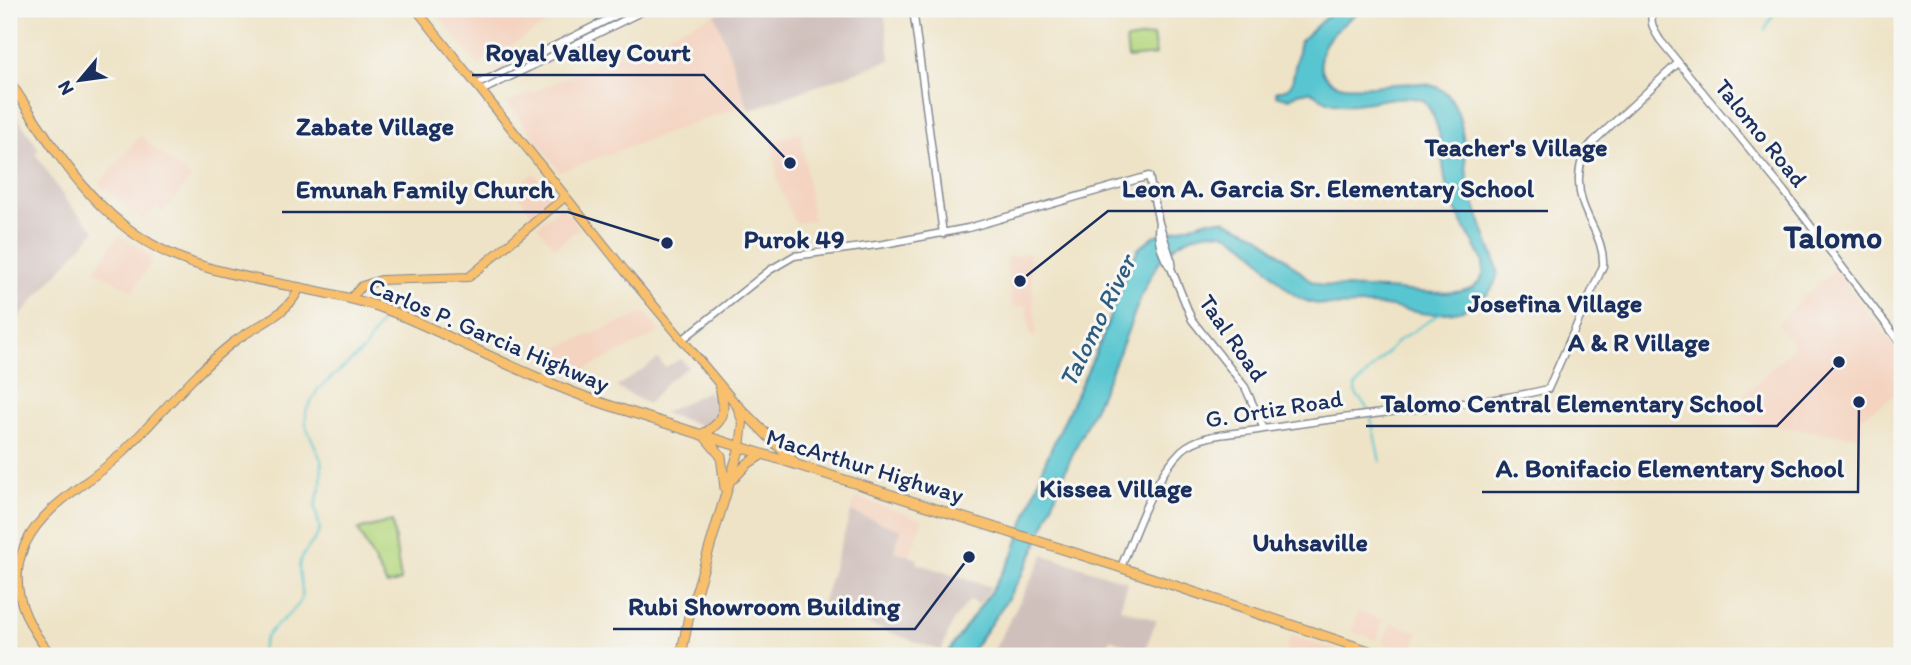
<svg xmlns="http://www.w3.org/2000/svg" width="1911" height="665" viewBox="0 0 1911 665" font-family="Itim,sans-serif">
<rect width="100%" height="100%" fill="#f6f6f2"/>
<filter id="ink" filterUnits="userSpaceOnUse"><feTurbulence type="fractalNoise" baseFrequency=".0143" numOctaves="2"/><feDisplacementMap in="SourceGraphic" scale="14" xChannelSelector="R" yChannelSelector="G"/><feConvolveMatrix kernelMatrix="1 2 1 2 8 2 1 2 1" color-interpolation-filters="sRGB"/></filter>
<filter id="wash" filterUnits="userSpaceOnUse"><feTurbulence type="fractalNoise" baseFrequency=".00686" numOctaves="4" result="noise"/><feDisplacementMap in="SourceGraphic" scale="28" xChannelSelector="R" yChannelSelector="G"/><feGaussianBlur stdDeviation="1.57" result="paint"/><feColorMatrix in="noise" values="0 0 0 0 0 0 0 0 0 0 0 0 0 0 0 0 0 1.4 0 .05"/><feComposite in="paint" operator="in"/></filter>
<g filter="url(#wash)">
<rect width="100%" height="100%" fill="#eee3c6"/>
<path fill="#f4d3c0" d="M433 9H571L478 65Z
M715 14 747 104 560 172 508 103Z
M801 132 813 221 795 223 778 183 772 142Z
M140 136 191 179 163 212 156 206 144 221 99 184Z
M534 173 554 198 533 215 513 189Z
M562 206 579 228 555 248 537 226Z
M119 235 154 257 133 291 95 270Z
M1029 253 1037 335 1031 337 1026 306 1012 307 1006 257Z
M1835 270 1902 357V391L1862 417 1861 437 1752 424 1730 408 1796 346 1777 324 1806 294Z
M645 313 660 332 568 378 555 349Z
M856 497 923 520 910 556 894 551 900 530 851 512Z
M1358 612 1383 620 1377 640 1352 632Z
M1390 623 1418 632 1411 652 1383 643Z
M1291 635 1317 644 1354 656H1285Z"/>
<path fill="#d0c0bc" d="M729 9H884L890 60 749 110 715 14Z
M9 105 39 149 35 153 67 202 95 230 9 329Z
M658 359 665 367 681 359 688 367 669 380 648 404 616 387Z
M708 391 720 409 718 418 706 427 663 413Z
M851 512 901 530 894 551 918 559 917 563 991 587 978 605 970 600 953 621 941 651 821 607Z
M1044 555 1128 582 1120 608 1156 620 1145 651 1110 639 1104 656H991Z"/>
<path fill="#b6d880" stroke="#68846f" stroke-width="2" d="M1153 36 1156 55 1128 58 1126 40Z
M392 521 401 581 387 585 358 530Z"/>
<path fill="#59c6d0" stroke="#3a7a97" stroke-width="2" d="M1335 9H1362C1345 23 1316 41 1321 66 1330 111 1419 64 1447 94 1468 117 1462 159 1469 186 1477 214 1488 241 1497 267 1500 283 1486 298 1473 305 1461 313 1447 313 1432 314 1417 314 1401 308 1385 306 1358 302 1321 312 1296 296 1263 274 1244 217 1194 236 1182 241 1167 250 1160 261 1142 286 1131 325 1119 353 1103 393 1083 430 1066 469 1054 497 1046 526 1033 553 1016 590 991 623 968 656H945L992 590 1013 555 1045 462 1101 341 1128 267 1139 248 1154 236 1209 220H1224L1258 235 1311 281 1321 285C1343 288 1364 288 1386 289 1411 290 1496 308 1482 259 1470 235 1452 209 1446 184 1440 156 1444 123 1423 100 1395 91 1363 109 1334 103 1324 101 1318 95 1309 91L1298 93 1290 99 1276 95V92L1288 88 1292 83 1300 41Z"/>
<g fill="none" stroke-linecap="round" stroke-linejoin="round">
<path stroke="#59c6d0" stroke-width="2" d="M1765 30 1776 9
M1369 410 1356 394 1355 387 1398 341 1441 313
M1371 418 1380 462
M263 656C258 632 285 622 298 605 308 591 296 577 300 562 303 551 315 542 320 530L315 506 321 484 322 462 306 426V411L318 389 364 350 382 320"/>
</g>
</g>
<g filter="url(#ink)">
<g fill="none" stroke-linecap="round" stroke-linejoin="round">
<g stroke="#848992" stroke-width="9">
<path id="minor" d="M913 9 943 234
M1653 9C1649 21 1653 29 1660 40L1784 191 1902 345
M476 85 629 9
M481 91 647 9
M1159 223C1156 236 1162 258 1171 268L1192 320 1245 387 1264 429
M682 340 770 270 794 256 884 244 968 228 1149 176 1159 223 1172 262 1171 268
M1121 567C1136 531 1153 478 1182 450 1201 433 1234 434 1258 430 1317 420 1377 414 1437 406 1474 402 1511 398 1548 389L1603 266C1605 233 1577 214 1579 177 1580 163 1583 152 1593 142L1678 63"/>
</g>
<g stroke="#848992" stroke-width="10">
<path id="major" d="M416 9 625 271 736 404 743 423 740 447
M351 298 362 286 381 280 469 277 565 197
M52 656C12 608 1 557 51 510 73 489 100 474 122 453 159 417 191 376 231 344 255 325 288 316 300 287"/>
</g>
<g stroke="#848992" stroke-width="11">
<path id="highway" d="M9 81C64 163 106 241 209 268 265 284 324 289 380 307 410 318 439 332 468 346 513 367 558 388 605 404L1116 566 1384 656
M736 404 794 462
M701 435C727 421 725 412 720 386
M706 438 721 456 725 488
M734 478 747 464 763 454
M681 656 689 616 740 447"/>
</g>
<use href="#minor" stroke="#fff" stroke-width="6"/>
<use href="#major" stroke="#f8bf6c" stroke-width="8"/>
<use href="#highway" stroke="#f8bf6c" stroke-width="9"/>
</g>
</g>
<g text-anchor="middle" stroke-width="6" stroke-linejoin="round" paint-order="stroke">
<g font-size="24" fill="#1b2f5e" stroke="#f6f6f2">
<text transform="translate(1761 133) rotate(51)" y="8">Talomo Road</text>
<text transform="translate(489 335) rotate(23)" y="8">Carlos P. Garcia Highway</text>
<text transform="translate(1233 338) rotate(55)" y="8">Taal Road</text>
<text transform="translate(1274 409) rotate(-9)" y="8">G. Ortiz Road</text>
<text transform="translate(865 466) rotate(17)" y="8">MacArthur Highway</text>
</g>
<g font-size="26" font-weight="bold" fill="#1b2f5e" stroke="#f6f6f2">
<text x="375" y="135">Zabate Village</text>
<text x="1516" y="156">Teacher's Village</text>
<text x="794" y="248">Purok 49</text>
<text x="1555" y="312">Josefina Village</text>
<text x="1639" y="351">A &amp; R Village</text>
<text x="1116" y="497">Kissea Village</text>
<text x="1310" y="551">Uuhsaville</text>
</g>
<g font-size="26" font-style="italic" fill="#2e5c80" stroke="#f6f6f2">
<text transform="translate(1097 321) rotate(-64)" y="9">Talomo River</text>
</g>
<g font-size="32" font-weight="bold" fill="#1b2f5e" stroke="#f6f6f2">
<text x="1833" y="248">Talomo</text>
</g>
</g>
<path fill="none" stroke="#1b2f5e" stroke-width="2.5" d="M790 163L704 75H472M1020 281L1108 211H1548M667 243L568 212H282M1839 362L1777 426H1366M1859 402L1858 492H1482M969 557L915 629H613"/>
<g fill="#1b2f5e" stroke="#f6f6f2" stroke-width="2.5">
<circle cx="790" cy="163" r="7"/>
<circle cx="1020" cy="281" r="7"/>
<circle cx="667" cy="243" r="7"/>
<circle cx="1839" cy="362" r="7"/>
<circle cx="1859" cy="402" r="7"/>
<circle cx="969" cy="557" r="7"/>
</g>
<g font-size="26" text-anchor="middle" font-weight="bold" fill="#1b2f5e" stroke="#f6f6f2" stroke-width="6" stroke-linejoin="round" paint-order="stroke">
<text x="588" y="61">Royal Valley Court</text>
<text x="1328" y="197">Leon A. Garcia Sr. Elementary School</text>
<text x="425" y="198">Emunah Family Church</text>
<text x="1572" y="412">Talomo Central Elementary School</text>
<text x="1670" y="477">A. Bonifacio Elementary School</text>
<text x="764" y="615">Rubi Showroom Building</text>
</g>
<rect width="1911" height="665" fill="none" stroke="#f6f6f2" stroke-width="35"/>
<g transform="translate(80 80) rotate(241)" stroke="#f6f6f2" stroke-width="5" paint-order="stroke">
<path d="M0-5L12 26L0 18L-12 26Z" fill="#1b2f5e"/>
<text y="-10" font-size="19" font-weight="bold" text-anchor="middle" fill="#1b2f5e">N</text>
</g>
</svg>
